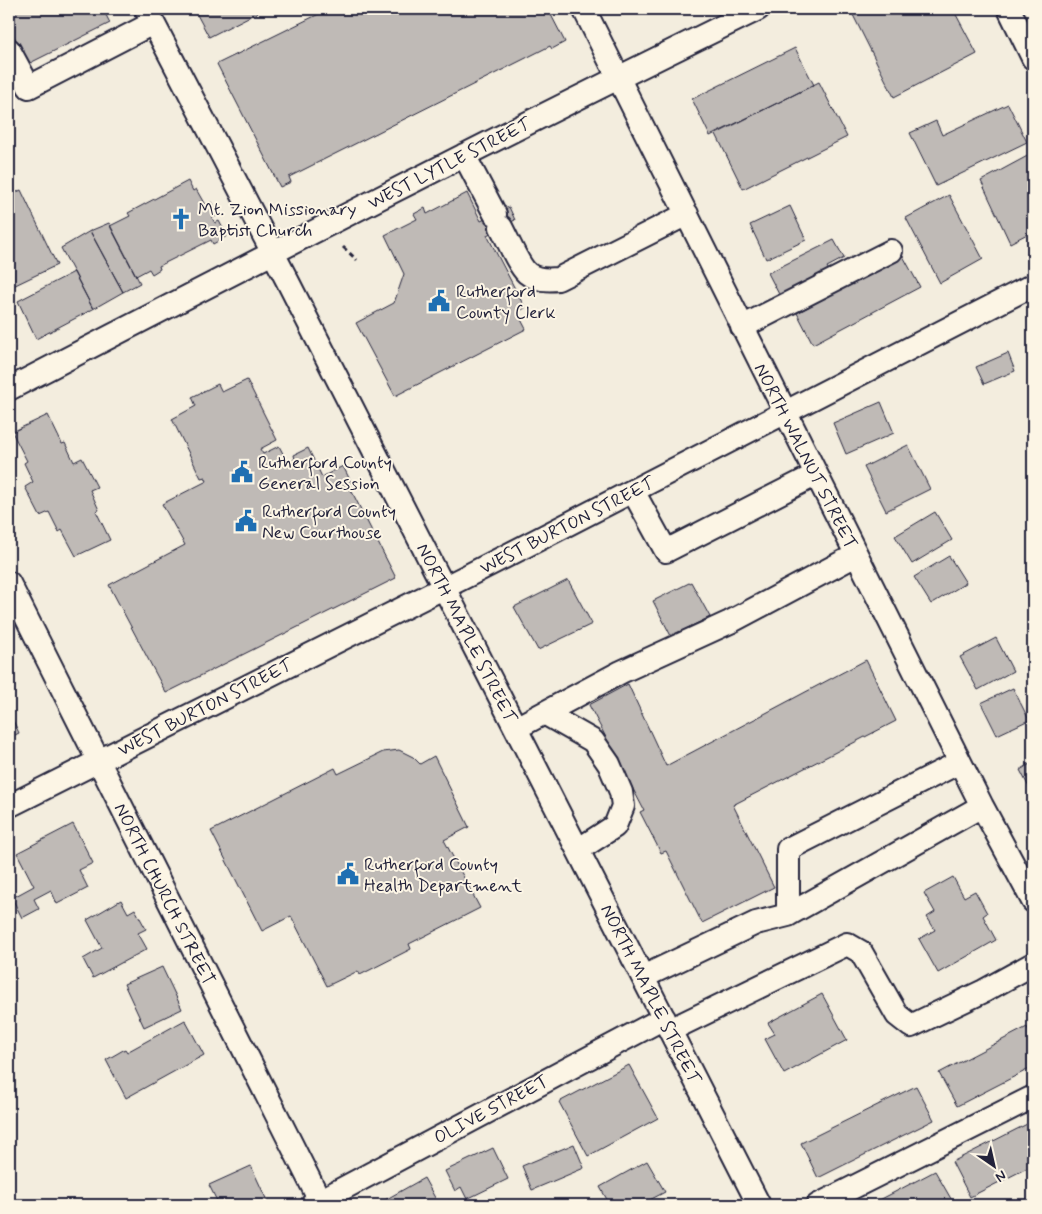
<svg xmlns="http://www.w3.org/2000/svg" width="1042" height="1214" viewBox="0 0 1042 1214" font-family="Mynerve,sans-serif">
<rect width="100%" height="100%" fill="#f3edde"/>
<filter id="ink" filterUnits="userSpaceOnUse"><feTurbulence type="fractalNoise" baseFrequency=".02" numOctaves="2"/><feDisplacementMap in="SourceGraphic" scale="10" xChannelSelector="R" yChannelSelector="G"/><feConvolveMatrix kernelMatrix="1 2 1 2 8 2 1 2 1" color-interpolation-filters="sRGB"/></filter>
<g filter="url(#ink)">
<path fill="#bfbab6" stroke="#22223b" d="M9 9H103L110 23 28 64 9 26Z
M194 9H264L209 37Z
M329 9H548L565 42 552 49 550 46 289 177 291 182 280 187 217 64Z
M860 9H953L977 54 894 97 852 13Z
M795 48 814 85 710 136 692 99Z
M819 82 847 137 743 189 716 134Z
M1008 104 1027 142 936 186 910 133 936 121 942 135Z
M1033 153V231L1010 243 981 181Z
M188 181 193 191 196 189 205 205 211 202 218 215 212 218 215 223 219 221 227 236 213 244 211 240 159 266 160 269 152 274 149 269 136 276 110 226 130 216 128 213Z
M21 190 57 265 9 288V196Z
M467 193 481 221 509 207 515 220 487 235 525 308 517 312 526 329 395 396 356 323 394 303 404 274 385 235 417 219 414 214 425 208 427 214Z
M949 195 983 259 940 283 906 218Z
M790 206 806 240 766 259 750 225Z
M109 223 140 283 123 292 90 231Z
M90 231 123 292 93 309 61 248Z
M834 240 844 258 827 267 834 279 784 304 768 273Z
M903 256 920 287 813 344 797 313Z
M74 272 93 309 36 339 18 301Z
M1008 353 1015 371 984 384 976 367Z
M247 380 277 440 260 449 263 454 279 446 288 463 295 459 294 455 308 448 322 477 343 466 352 484 349 486 396 578 166 693 109 585 185 545 162 504 207 481 205 477 201 478 172 419 196 406 192 397 218 384 222 392Z
M881 402 894 433 846 454 833 423Z
M48 415 62 444 65 443 74 462 82 458 97 487 90 490 99 510 96 511 110 540 76 556 62 530 59 532 49 512 40 516 25 487 33 482 24 463 27 461 12 432Z
M908 445 930 489 886 511 864 467Z
M935 512 952 540 912 564 895 536Z
M949 556 966 583 931 604 914 577Z
M568 580 592 624 538 650 514 607Z
M691 582 710 617 671 636 653 601Z
M996 638 1013 671 978 690 960 657Z
M866 660 896 721 733 805 774 887 702 923 666 851 661 853 640 812 644 810 589 705 628 684 666 766Z
M1013 688 1029 720 997 735 981 703Z
M9 712 19 733 9 738Z
M399 750 413 757 420 764 434 756 469 827 444 840 480 908 409 944 411 949 360 975 358 971 327 986 291 916 262 931 211 831 335 768 338 774 383 752Z
M1033 762V795L1020 770Z
M73 824 93 863 79 870 88 888 57 904 51 890 34 899 39 909 22 918 12 898 34 886 17 853Z
M953 877 964 897 975 891 987 913 983 916 996 940 938 973 919 939 935 930 927 917 935 912 924 893Z
M121 900 128 913 135 909 146 929 138 933 147 949 93 978 83 959 102 948 87 920Z
M162 967 182 1009 144 1027 124 984Z
M822 994 847 1040 784 1074 765 1039 775 1034 768 1023Z
M185 1020 204 1055 126 1098 106 1060 125 1049 127 1052Z
M1027 1027 1033 1040V1067L957 1106 939 1073Z
M629 1065 658 1118 588 1156 559 1102Z
M916 1086 934 1120 818 1178 801 1143Z
M1033 1121V1165L970 1197 952 1162Z
M574 1144 584 1168 532 1190 522 1166Z
M493 1148 508 1179 467 1199 461 1187 455 1191 445 1171Z
M647 1161 665 1192 640 1205H610L600 1187Z
M251 1166 269 1205H219L209 1185Z
M935 1171 954 1204 870 1205Z
M424 1178 439 1205H376Z"/>
<g fill="none" stroke-linecap="round" stroke-linejoin="round">
<g stroke="#22223b" stroke-width="26">
<path id="minor" d="M146 9 287 280 759 1205
M584 9 982 806 1033 901
M1009 9 1033 58
M9 50 29 87 153 23
M464 155 495 214
M501 227C507 238 518 265 527 273 535 280 548 280 558 279L687 214
M742 327 891 251
M9 389C258 260 506 132 758 9
M633 491 666 551 815 475
M9 583 322 1205
M544 713 593 741 609 764 621 792 623 806 615 826 578 850
M516 728 621 672 730 622 856 555
M960 762 788 849V915L982 806
M9 806 469 575 1033 285
M643 977 756 923 788 915
M670 1030 847 944 861 952 897 1015 911 1026 984 991 1033 964
M312 1205 664 1018
M818 1205 1033 1097"/>
</g>
<path stroke="#22223b" stroke-width="3" stroke-dasharray="5 4" stroke-linecap="butt" d="M343 247 357 260"/>
<use href="#minor" stroke="#fcf5e5" stroke-width="22"/>
</g>
</g>
<defs>
<g id="church-bare" transform="scale(1.725)"><path d="M-1.2-6h2.4v3.5h3.3v2.4h-3.3V6h-2.4V-.1h-3.3v-2.4h3.3Z" fill="#1f6fb2" stroke="#fcf5e5" stroke-width="2.5" paint-order="stroke"/></g>
<g id="civic-bare" transform="scale(1.725)"><path d="M-.6-6.5H3V-4.5H.6V-3L4-1V1h2V6H-6V1h2V-1L-.6-3ZM-1.2 2.5V6h2.4V2.5Z" fill="#1f6fb2" stroke="#fcf5e5" stroke-width="2.5" paint-order="stroke"/></g>
</defs>
<g fill-rule="evenodd">
<use href="#church-bare" x="181" y="219"/>
<use href="#civic-bare" x="439" y="301"/>
<use href="#civic-bare" x="242" y="472"/>
<use href="#civic-bare" x="246" y="521"/>
<use href="#civic-bare" x="348" y="874"/>
</g>
<g text-anchor="middle" stroke-width="4" stroke-linejoin="round" paint-order="stroke">
<g font-size="18" fill="#22223b" stroke="#fcf5e5">
<text transform="translate(449 163) rotate(-27)" y="6">WEST LYTLE STREET</text>
<text transform="translate(806 456) rotate(63)" y="6">NORTH WALNUT STREET</text>
<text transform="translate(567 525) rotate(-27)" y="6">WEST BURTON STREET</text>
<text transform="translate(467 633) rotate(63)" y="6">NORTH MAPLE STREET</text>
<text transform="translate(205 707) rotate(-27)" y="6">WEST BURTON STREET</text>
<text transform="translate(165 894) rotate(63)" y="6">NORTH CHURCH STREET</text>
<text transform="translate(651 994) rotate(63)" y="6">NORTH MAPLE STREET</text>
<text transform="translate(491 1109) rotate(-28)" y="6">OLIVE STREET</text>
</g>
<g font-size="18" fill="#22223b" stroke="#fcf5e5" text-anchor="start">
<text x="198" y="215">Mt. Zion Missionary<tspan x="198" dy="21">Baptist Church</tspan></text>
<text x="456" y="297">Rutherford<tspan x="456" dy="21">County Clerk</tspan></text>
<text x="258" y="468">Rutherford County<tspan x="258" dy="21">General Session</tspan></text>
<text x="262" y="517">Rutherford County<tspan x="262" dy="21">New Courthouse</tspan></text>
<text x="364" y="870">Rutherford County<tspan x="364" dy="21">Health Department</tspan></text>
</g>
</g>
<rect width="1042" height="1214" fill="none" stroke="#fcf5e5" stroke-width="30"/>
<rect x="15" y="15" width="1012" height="1184" fill="none" stroke="#22223b" stroke-width="2" filter="url(#ink)"/>
<g transform="translate(994 1166) rotate(146)" stroke="#fcf5e5" stroke-width="4" paint-order="stroke">
<path d="M0-4L9 19L0 12L-9 19Z" fill="#22223b"/>
<text y="-8" font-size="14" font-weight="bold" text-anchor="middle" fill="#22223b">N</text>
</g>
</svg>
